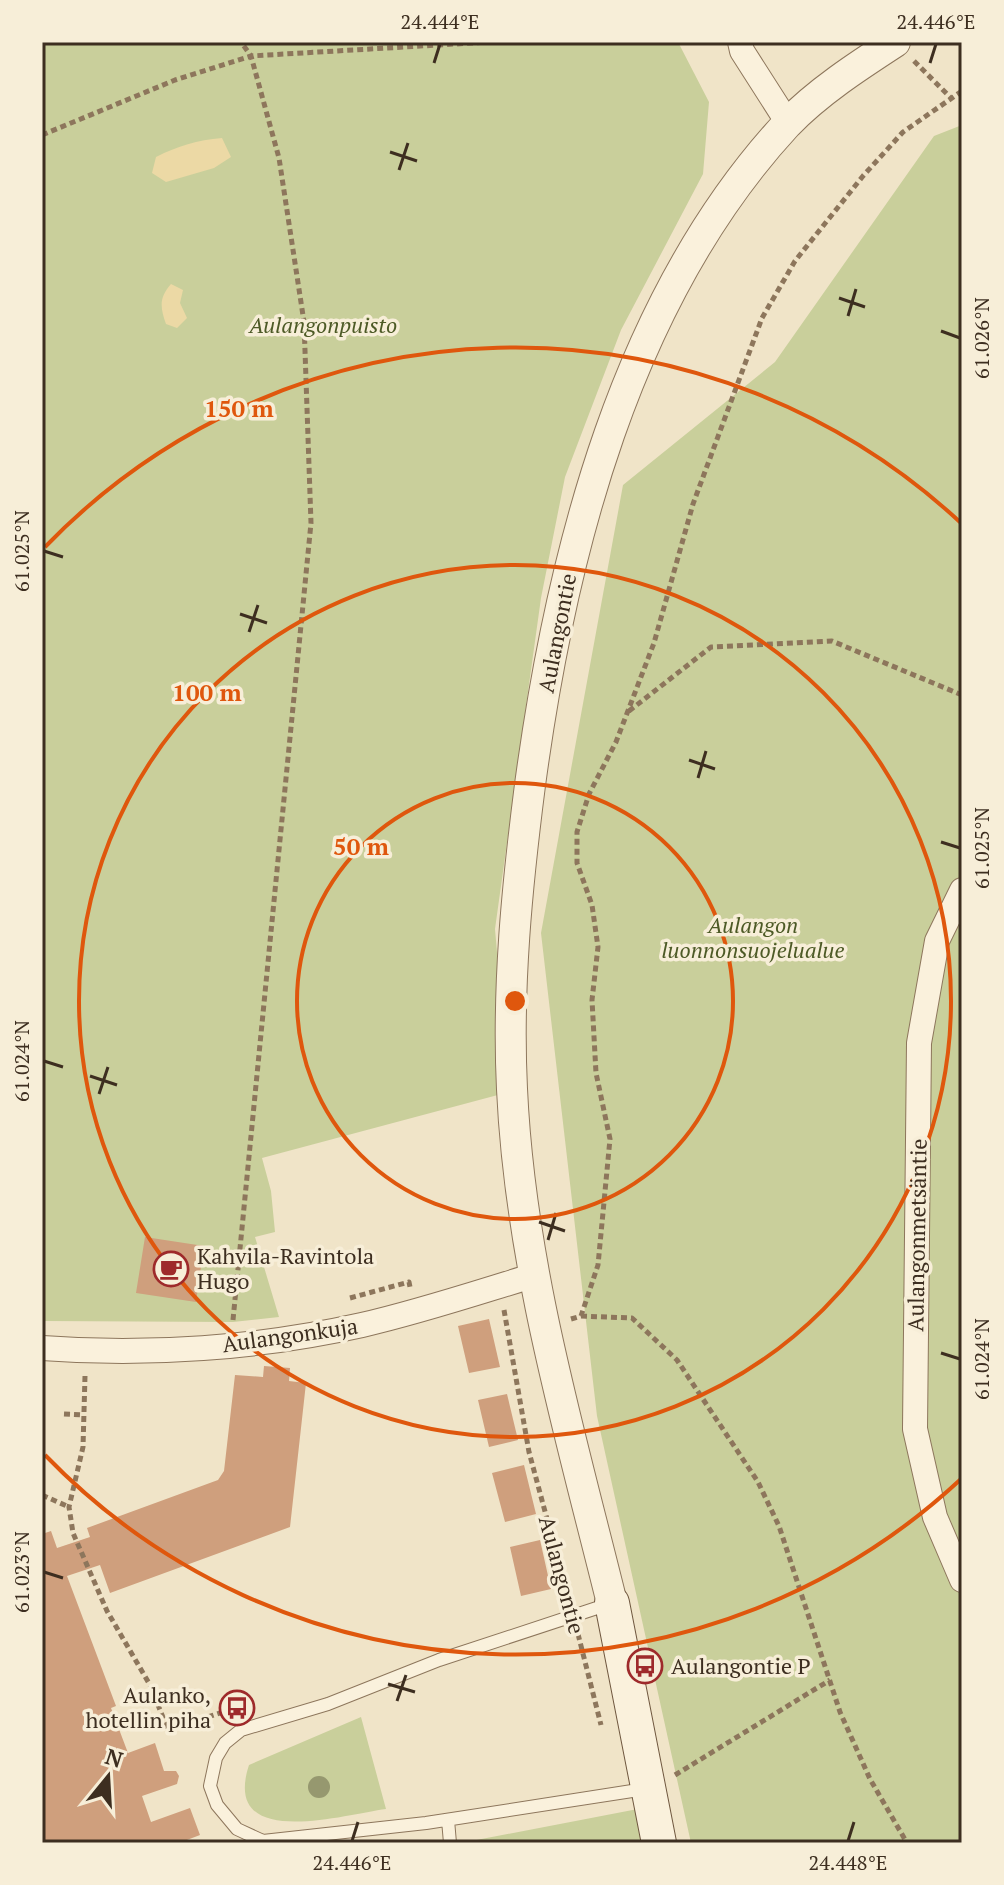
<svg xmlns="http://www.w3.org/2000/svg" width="1004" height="1885" viewBox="0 0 1004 1885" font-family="'PT Serif',serif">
<rect width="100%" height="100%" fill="#f0e4c8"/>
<path fill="#c9cf9b" d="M42 42H678L709 102 703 174 621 330 565 477 541 598 495 929 509 1092 262 1158 271 1191 275 1232 255 1237 279 1317 233 1322 42 1321Z
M962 125V1843H691L597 1416 541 933 623 485 775 362 934 136Z
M361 1717 386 1809C342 1815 221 1851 249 1765Z
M643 1808 648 1843H466V1842Z"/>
<path fill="#ecd9a5" d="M222 138 231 157 214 168 166 182 152 173 156 157C178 146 197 140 222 138Z
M171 284 183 290 180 303 187 318 177 328 166 324C160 307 159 298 171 284Z"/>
<path fill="#cf9f7d" d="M145 1237 204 1246 196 1302 136 1293Z
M489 1319 500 1367 469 1373 458 1326Z
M264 1366 290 1368 289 1381 306 1383 290 1527 110 1593 100 1565 67 1576 116 1706 111 1708 128 1753 155 1743 164 1771H176L179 1776 177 1784 142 1796 151 1822 190 1808 200 1835 179 1843H42V1534L51 1531 57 1548 90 1537 87 1528 218 1480 224 1471 235 1375 263 1377Z
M507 1394 518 1440 489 1447 478 1400Z
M524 1465 536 1514 505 1522 492 1473Z
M540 1540 551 1589 521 1596 510 1547Z"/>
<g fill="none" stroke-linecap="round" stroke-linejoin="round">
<g stroke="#8d765c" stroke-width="14">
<path id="service" d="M609 1604 439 1660 328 1704 241 1730 225 1743 216 1758 210 1786 217 1805 237 1829 263 1841 426 1823 645 1789
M448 1820 450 1843"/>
</g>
<g stroke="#8d765c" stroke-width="26">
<path id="minor" d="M740 42 742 51 788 123
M962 890 937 941 919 1043 915 1429 935 1517 962 1580
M42 1348C147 1356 259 1348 362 1325 419 1312 476 1293 532 1276"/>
</g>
<g stroke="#8d765c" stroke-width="32">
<path id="tertiary" d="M612 1603C570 1433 520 1265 512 1089 507 987 517 886 530 785 561 555 625 299 787 124 818 92 858 66 895 42"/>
</g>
<g stroke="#6f573f" stroke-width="36">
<path id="secondary" d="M612 1603 659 1843"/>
</g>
<path stroke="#8d765c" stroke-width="5" stroke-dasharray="6 4" stroke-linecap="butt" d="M914 61 950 97
M42 135 175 80 251 56 489 42
M629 711 711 647 832 641 962 695
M350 1298 409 1282 410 1287
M504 1310 529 1452 568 1597
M581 1316 632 1318 677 1360 758 1482 779 1526 840 1712 870 1779 907 1843
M571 1319 581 1316 598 1265 610 1139 596 1073 592 1000 598 947 592 905 577 863V832L589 794 616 742 654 643 693 504 762 318 795 261 863 176 903 132 962 91
M233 1320 311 523 304 322 279 158 251 56 241 42
M85 1376 83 1447 69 1507 73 1533 107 1611 150 1685 168 1730 229 1710
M64 1414 83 1415
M42 1495 69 1507
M578 1634 601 1725
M675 1775 830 1680"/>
<use href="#service" stroke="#faf1dc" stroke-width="12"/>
<use href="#minor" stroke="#faf1dc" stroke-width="24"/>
<use href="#tertiary" stroke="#faf1dc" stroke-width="30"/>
<use href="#secondary" stroke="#faf1dc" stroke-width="34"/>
</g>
<circle fill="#96986f" cx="319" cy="1787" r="11"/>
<path fill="none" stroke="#3d2e20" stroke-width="3" d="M434 63 440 44M930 63 936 44M390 152 417 161M399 170 408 143M839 298 865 307M848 316 856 289M941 331 960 338M44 551 63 557M240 614 267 623M249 632 258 605M689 760 715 769M698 778 706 751M941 842 960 848M44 1061 63 1067M90 1076 117 1085M99 1094 108 1067M539 1222 565 1231M548 1240 556 1213M941 1353 960 1359M44 1572 63 1578M388 1684 415 1692M397 1701 406 1675M352 1841 358 1822M848 1841 854 1822"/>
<g fill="none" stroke="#df570d" stroke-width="4">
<circle cx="515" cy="1001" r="218"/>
<circle cx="515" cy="1001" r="436"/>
<path d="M961 1479A654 654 0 0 1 45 1455M45 547A654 654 0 0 1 961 523"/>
</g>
<defs>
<g id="cafe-ring" transform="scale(1.8)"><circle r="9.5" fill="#f7eed8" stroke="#9e2a2b" stroke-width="1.5"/><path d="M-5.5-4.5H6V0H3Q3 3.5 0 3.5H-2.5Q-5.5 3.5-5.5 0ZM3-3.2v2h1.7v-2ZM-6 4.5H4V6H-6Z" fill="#9e2a2b"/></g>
<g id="bus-ring" transform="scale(1.8)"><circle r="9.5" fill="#f7eed8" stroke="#9e2a2b" stroke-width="1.5"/><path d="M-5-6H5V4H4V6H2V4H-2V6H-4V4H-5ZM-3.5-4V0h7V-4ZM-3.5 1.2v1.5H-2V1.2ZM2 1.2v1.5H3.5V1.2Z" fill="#9e2a2b"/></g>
</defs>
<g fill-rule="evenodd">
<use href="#cafe-ring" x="171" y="1269"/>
<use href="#bus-ring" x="645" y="1666"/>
<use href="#bus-ring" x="237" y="1708"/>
</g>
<g text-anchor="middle" stroke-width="7" stroke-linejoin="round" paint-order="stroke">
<g font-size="22" font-style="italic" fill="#4d5a26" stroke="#f7eed8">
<text x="323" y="333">Aulangonpuisto</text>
<text x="753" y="933">Aulangon<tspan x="753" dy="25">luonnonsuojelualue</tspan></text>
</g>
<g font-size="22" fill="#3d2e20" stroke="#f7eed8">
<text transform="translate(557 633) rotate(-79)" y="8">Aulangontie</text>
<text transform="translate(917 1235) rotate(-89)" y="8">Aulangonmetsäntie</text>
<text transform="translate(290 1335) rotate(-8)" y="8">Aulangonkuja</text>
<text transform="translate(562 1575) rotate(75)" y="8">Aulangontie</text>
</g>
<g font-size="22" fill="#3d2e20" stroke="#f7eed8" text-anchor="start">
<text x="197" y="1264">Kahvila-Ravintola<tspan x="197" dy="25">Hugo</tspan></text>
<text x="671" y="1674">Aulangontie P</text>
<text x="211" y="1703" text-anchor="end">Aulanko,<tspan x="211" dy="25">hotellin piha</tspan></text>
</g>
</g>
<circle cx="515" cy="1001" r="12" fill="#df570d" stroke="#f7eed8" stroke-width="4"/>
<g font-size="24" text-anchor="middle" font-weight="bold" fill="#df570d" stroke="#f7eed8" stroke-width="7" stroke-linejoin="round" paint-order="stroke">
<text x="239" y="417">150 m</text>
<text x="207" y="701">100 m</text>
<text x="361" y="855">50 m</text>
</g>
<rect width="1004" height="1885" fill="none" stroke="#f7eed8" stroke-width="88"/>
<g transform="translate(108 1777) rotate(18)" stroke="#f7eed8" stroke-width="6" paint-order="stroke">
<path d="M0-6L14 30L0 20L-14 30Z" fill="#3d2e20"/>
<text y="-12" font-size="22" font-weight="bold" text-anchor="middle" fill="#3d2e20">N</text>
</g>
<rect x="44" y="44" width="916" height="1797" fill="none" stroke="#3d2e20" stroke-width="3"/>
<g font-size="20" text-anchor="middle" fill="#3d2e20">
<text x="440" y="29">24.444°E</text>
<text x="936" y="29">24.446°E</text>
<text transform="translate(982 338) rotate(-90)" y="7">61.026°N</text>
<text transform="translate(22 551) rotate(-90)" y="7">61.025°N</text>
<text transform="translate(982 848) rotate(-90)" y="7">61.025°N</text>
<text transform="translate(22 1061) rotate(-90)" y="7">61.024°N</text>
<text transform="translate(982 1359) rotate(-90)" y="7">61.024°N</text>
<text transform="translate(22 1572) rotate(-90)" y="7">61.023°N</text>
<text x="352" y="1870">24.446°E</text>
<text x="848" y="1870">24.448°E</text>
</g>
</svg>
